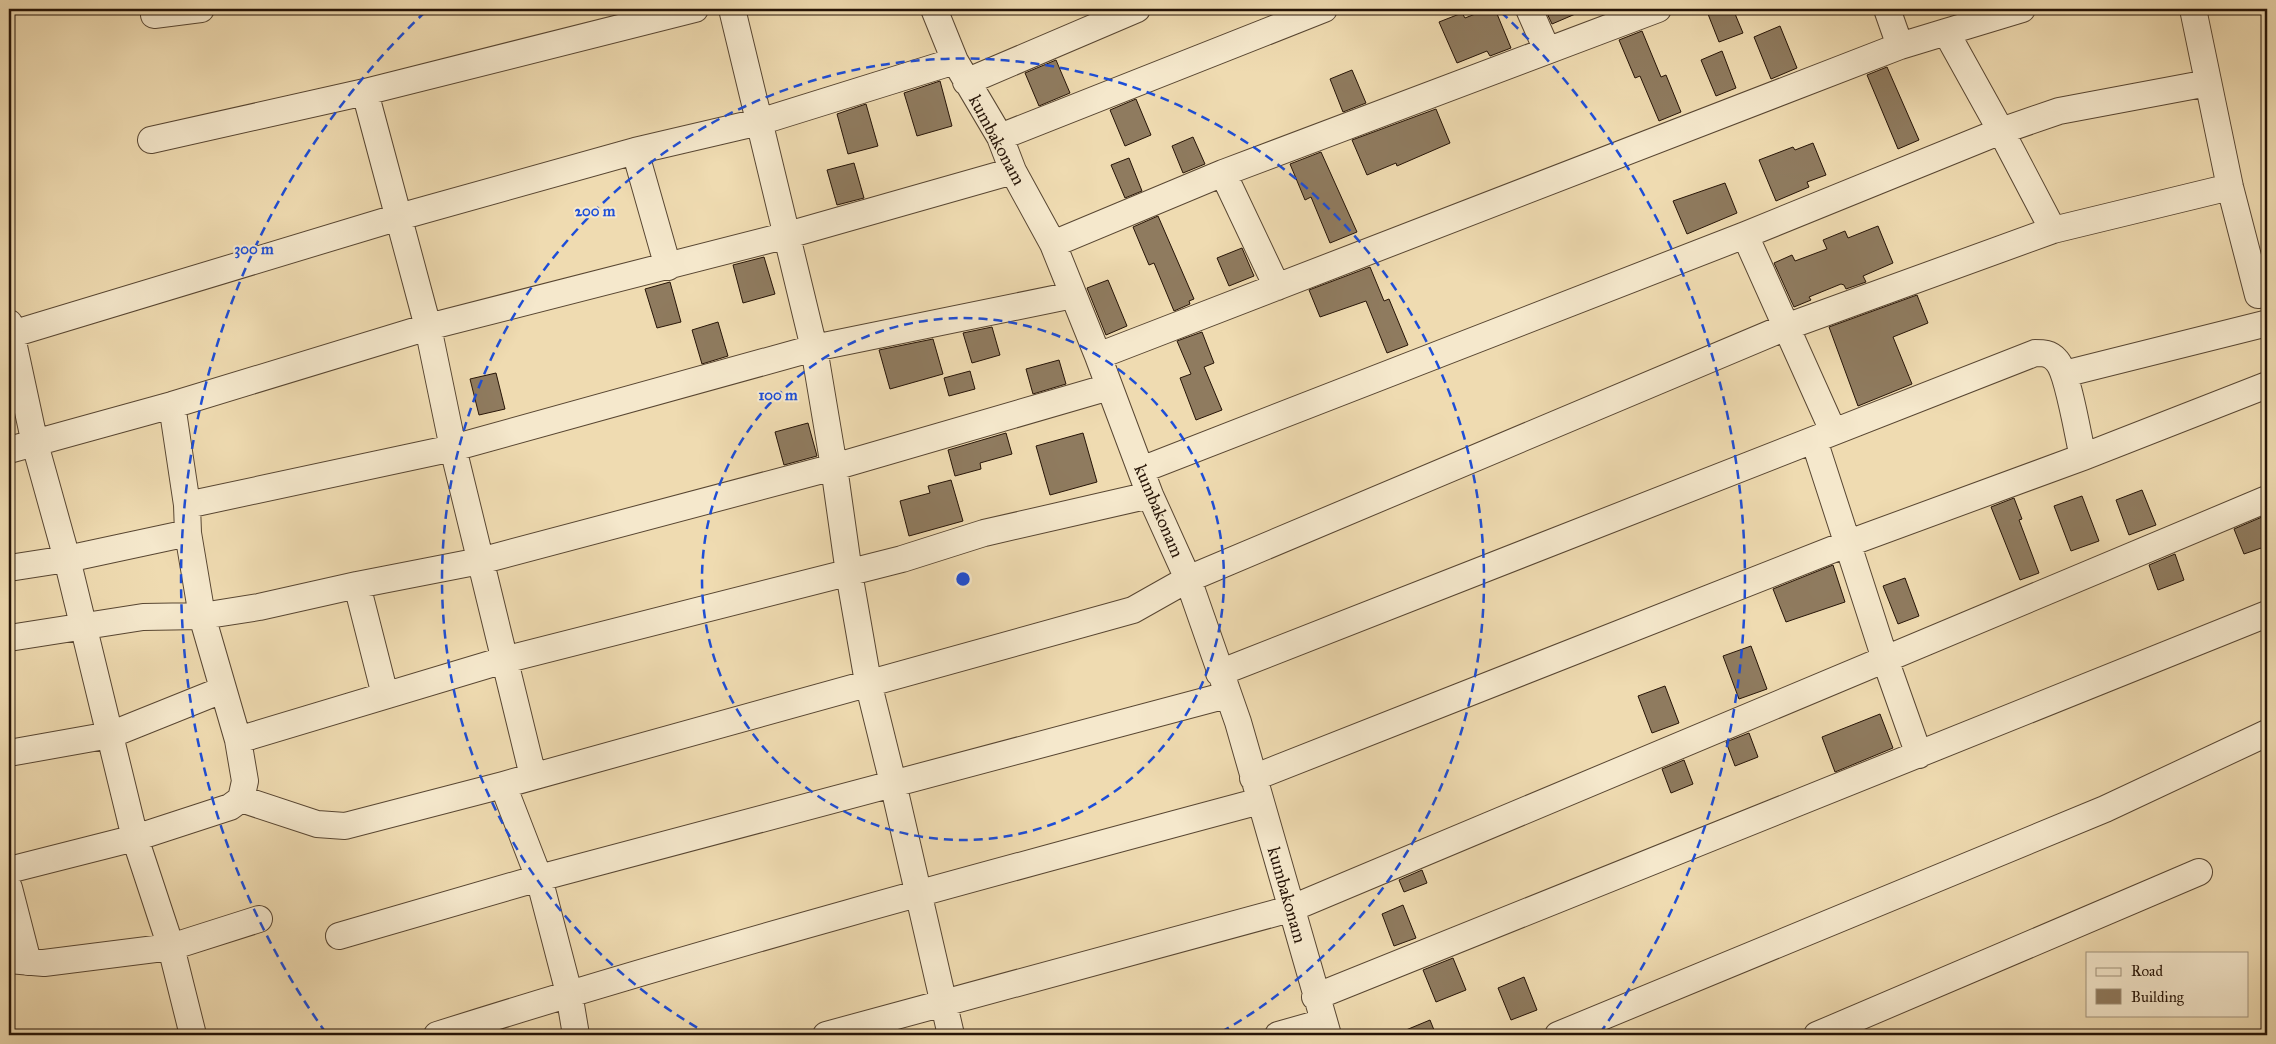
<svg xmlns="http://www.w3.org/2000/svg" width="2276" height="1044" viewBox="0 0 2276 1044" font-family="'IM FELL Great Primer',serif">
<rect width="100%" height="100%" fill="#efdbb1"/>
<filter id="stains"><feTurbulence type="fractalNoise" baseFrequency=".004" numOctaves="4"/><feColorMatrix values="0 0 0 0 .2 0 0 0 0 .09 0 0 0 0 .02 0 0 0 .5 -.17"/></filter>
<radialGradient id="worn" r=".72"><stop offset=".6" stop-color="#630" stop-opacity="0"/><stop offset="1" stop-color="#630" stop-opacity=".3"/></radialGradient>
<path fill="#8f7b5f" stroke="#261407" d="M1488 9H1495L1511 48 1490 56 1487 51 1457 63 1439 22 1462 13 1465 18Z
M1545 9H1587L1552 24Z
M1706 9H1733L1743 33 1719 42Z
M1780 26 1797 68 1771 79 1754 37Z
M1642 31 1661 77 1666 75 1681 112 1659 121 1640 76 1635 78 1619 40Z
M1722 51 1736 88 1716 96 1701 60Z
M1056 60 1070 93 1039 106 1025 73Z
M1887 67 1919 140 1898 149 1867 75Z
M1352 70 1366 103 1343 112 1330 79Z
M940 81 952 126 917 136 904 93Z
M1136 99 1151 135 1125 146 1110 110Z
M866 104 878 146 848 154 837 114Z
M1436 109 1450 143 1397 166 1396 163 1367 175 1352 140Z
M1193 137 1205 164 1183 173 1172 146Z
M1813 143 1826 175 1807 182 1809 187 1776 201 1759 160 1793 147 1795 150Z
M1321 152 1357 232 1330 243 1311 197 1305 200 1290 164Z
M1129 158 1142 191 1125 198 1111 165Z
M854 163 864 198 837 205 827 170Z
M1725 183 1737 213 1687 234 1673 201Z
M1158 216 1194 299 1189 301 1190 304 1174 311 1154 263 1149 265 1133 227Z
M1878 226 1893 263 1863 276 1866 282 1846 289 1844 285 1841 284 1809 297 1811 300 1794 307 1774 263 1792 255 1795 261 1827 249 1823 240 1845 231 1848 238Z
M1242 248 1254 276 1229 286 1217 258Z
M764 257 775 294 743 303 733 265Z
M1370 267 1384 301 1389 299 1408 345 1387 353 1366 301 1320 317 1309 290Z
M1108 280 1127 326 1106 335 1087 288Z
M670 282 681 322 657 328 645 289Z
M1917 295 1928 323 1893 337 1912 384 1858 406 1829 327Z
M718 322 728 356 702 364 692 330Z
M992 327 1000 355 972 363 963 333Z
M1202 332 1214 363 1204 367 1222 410 1196 420 1180 378 1191 374 1177 341Z
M933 339 943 374 890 389 879 350Z
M1059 360 1066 384 1033 394 1026 369Z
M970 371 975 389 949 396 944 378Z
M496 373 505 409 479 415 470 379Z
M808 423 817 456 784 465 775 432Z
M1006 433 1012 454 980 463 981 469 955 476 948 450Z
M1083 433 1097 482 1050 495 1036 446Z
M951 480 963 521 909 536 900 501 930 493 928 486Z
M2142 490 2156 525 2129 535 2116 500Z
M2082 496 2099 541 2071 551 2054 506Z
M2014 498 2022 519 2019 520 2039 573 2020 580 1991 507Z
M2262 517 2267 530V546L2244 554 2234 529Z
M2175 554 2184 580 2158 590 2149 565Z
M1833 565 1845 602 1786 622 1773 589Z
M1905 578 1919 616 1898 624 1883 586Z
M1751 646 1767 689 1739 699 1723 656Z
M1665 686 1679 723 1652 733 1638 696Z
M1880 714 1893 748 1835 772 1822 737Z
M1749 733 1758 757 1735 766 1726 742Z
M1684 760 1693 784 1671 793 1662 769Z
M1422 870 1427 883 1404 892 1399 880Z
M1403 905 1416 938 1394 946 1382 914Z
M1453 958 1466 990 1436 1002 1423 970Z
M1524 977 1537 1010 1511 1020 1498 988Z
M1430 1020 1436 1035H1394Z"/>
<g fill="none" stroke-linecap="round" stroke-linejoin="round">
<g stroke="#584632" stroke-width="28">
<path id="minor" d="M732 9 814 348 834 467 849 573 868 682 893 783 951 1035
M934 9 955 61 1000 137 1013 171 1053 244 1098 356 1150 495 1188 579 1238 722 1328 1035
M1529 9 1547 50
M1887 9 1900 46
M2022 9 1946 32 2001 131 2053 230 2230 187
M2193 9 2230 187 2258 295 2267 293
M154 15 201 9
M966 82 1137 9
M365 92 428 327 453 448 533 776
M1000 137 1324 9
M151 140 365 92 695 9
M635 151 668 267
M1223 173 1277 287
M1745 235 1833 431
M1053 244 1223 173 1658 9
M9 323 35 444 67 559 135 838 171 947 193 1035
M9 335 399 217 635 151 759 122 955 61
M1098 356 1900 46 1946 32
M2064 374 2264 324
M1814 440 1885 659 1919 755
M9 450 172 405 428 327 788 235 1013 171
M1141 470 1745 235 2001 131 2059 111 2208 83
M187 505 453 448 814 348 1073 295
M9 568 67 559 188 533
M357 585 385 695
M9 638 143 617 202 616 259 607 357 585 480 561 834 467 1109 387
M1219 673 2035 353C2043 353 2050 353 2056 360 2068 371 2078 437 2083 457
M238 740 504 660 902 559 984 533 1150 495
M9 753 110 735 222 690
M1253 778 1849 543 2083 457 2267 385
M503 785 539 878 569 993 576 1035
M241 799 317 824 345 826 503 785 1133 610 1188 579 1786 327 2053 230
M9 870 135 838 230 807 241 799 245 781 238 740 202 616 188 533 187 505 172 405
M9 888 28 962
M339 936 539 878 1227 695
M9 960 44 963 171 947 259 919
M1315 997 2267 614
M437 1035C709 949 984 875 1260 801
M826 1035 1290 909 2267 499
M1278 1035 1324 1022
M1558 1035 2105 809 2267 733
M1817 1035 2199 872"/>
</g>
<use href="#minor" stroke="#f5e8cc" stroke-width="26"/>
</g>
<g fill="none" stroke="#1d4ed8" stroke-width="2.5" stroke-dasharray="9 6">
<circle cx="963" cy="579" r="261"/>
<path d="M710 1035A521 521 0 1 1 1216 1035"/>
<path d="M326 1033A782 782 0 0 1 425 12M1501 12A782 782 0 0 1 1600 1033"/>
</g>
<g text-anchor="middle" stroke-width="4" stroke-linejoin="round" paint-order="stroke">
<g font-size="18" fill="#261407" stroke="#f5e8cc">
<text transform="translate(997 140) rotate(62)" y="6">kumbakonam</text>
<text transform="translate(1159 511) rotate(67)" y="6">kumbakonam</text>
<text transform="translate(1287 895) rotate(74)" y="6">kumbakonam</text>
</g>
</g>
<circle cx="963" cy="579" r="8" fill="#1d4ed8" stroke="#f5e8cc" stroke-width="2.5"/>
<g font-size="15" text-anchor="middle" font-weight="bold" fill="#1d4ed8" stroke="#f5e8cc" stroke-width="4" stroke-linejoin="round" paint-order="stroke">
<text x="595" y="216">200 m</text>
<text x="254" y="254">300 m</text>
<text x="778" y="400">100 m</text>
</g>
<rect width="2276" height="1044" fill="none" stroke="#efdbb1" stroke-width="30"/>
<rect x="10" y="10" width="2256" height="1024" fill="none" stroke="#261407" stroke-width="2.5"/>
<rect x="15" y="15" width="2246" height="1014" fill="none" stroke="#261407"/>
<rect x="2086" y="952" width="162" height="65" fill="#f5e8cc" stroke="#a2937d"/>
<rect x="2096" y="968" width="25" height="8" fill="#f5e8cc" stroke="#a2937d"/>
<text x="2131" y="976" font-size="15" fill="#261407">Road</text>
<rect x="2096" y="989" width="25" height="15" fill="#8f7b5f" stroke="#a2937d"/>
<text x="2131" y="1002" font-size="15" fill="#261407">Building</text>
<rect width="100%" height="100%" filter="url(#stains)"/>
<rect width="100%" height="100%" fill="url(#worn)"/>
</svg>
